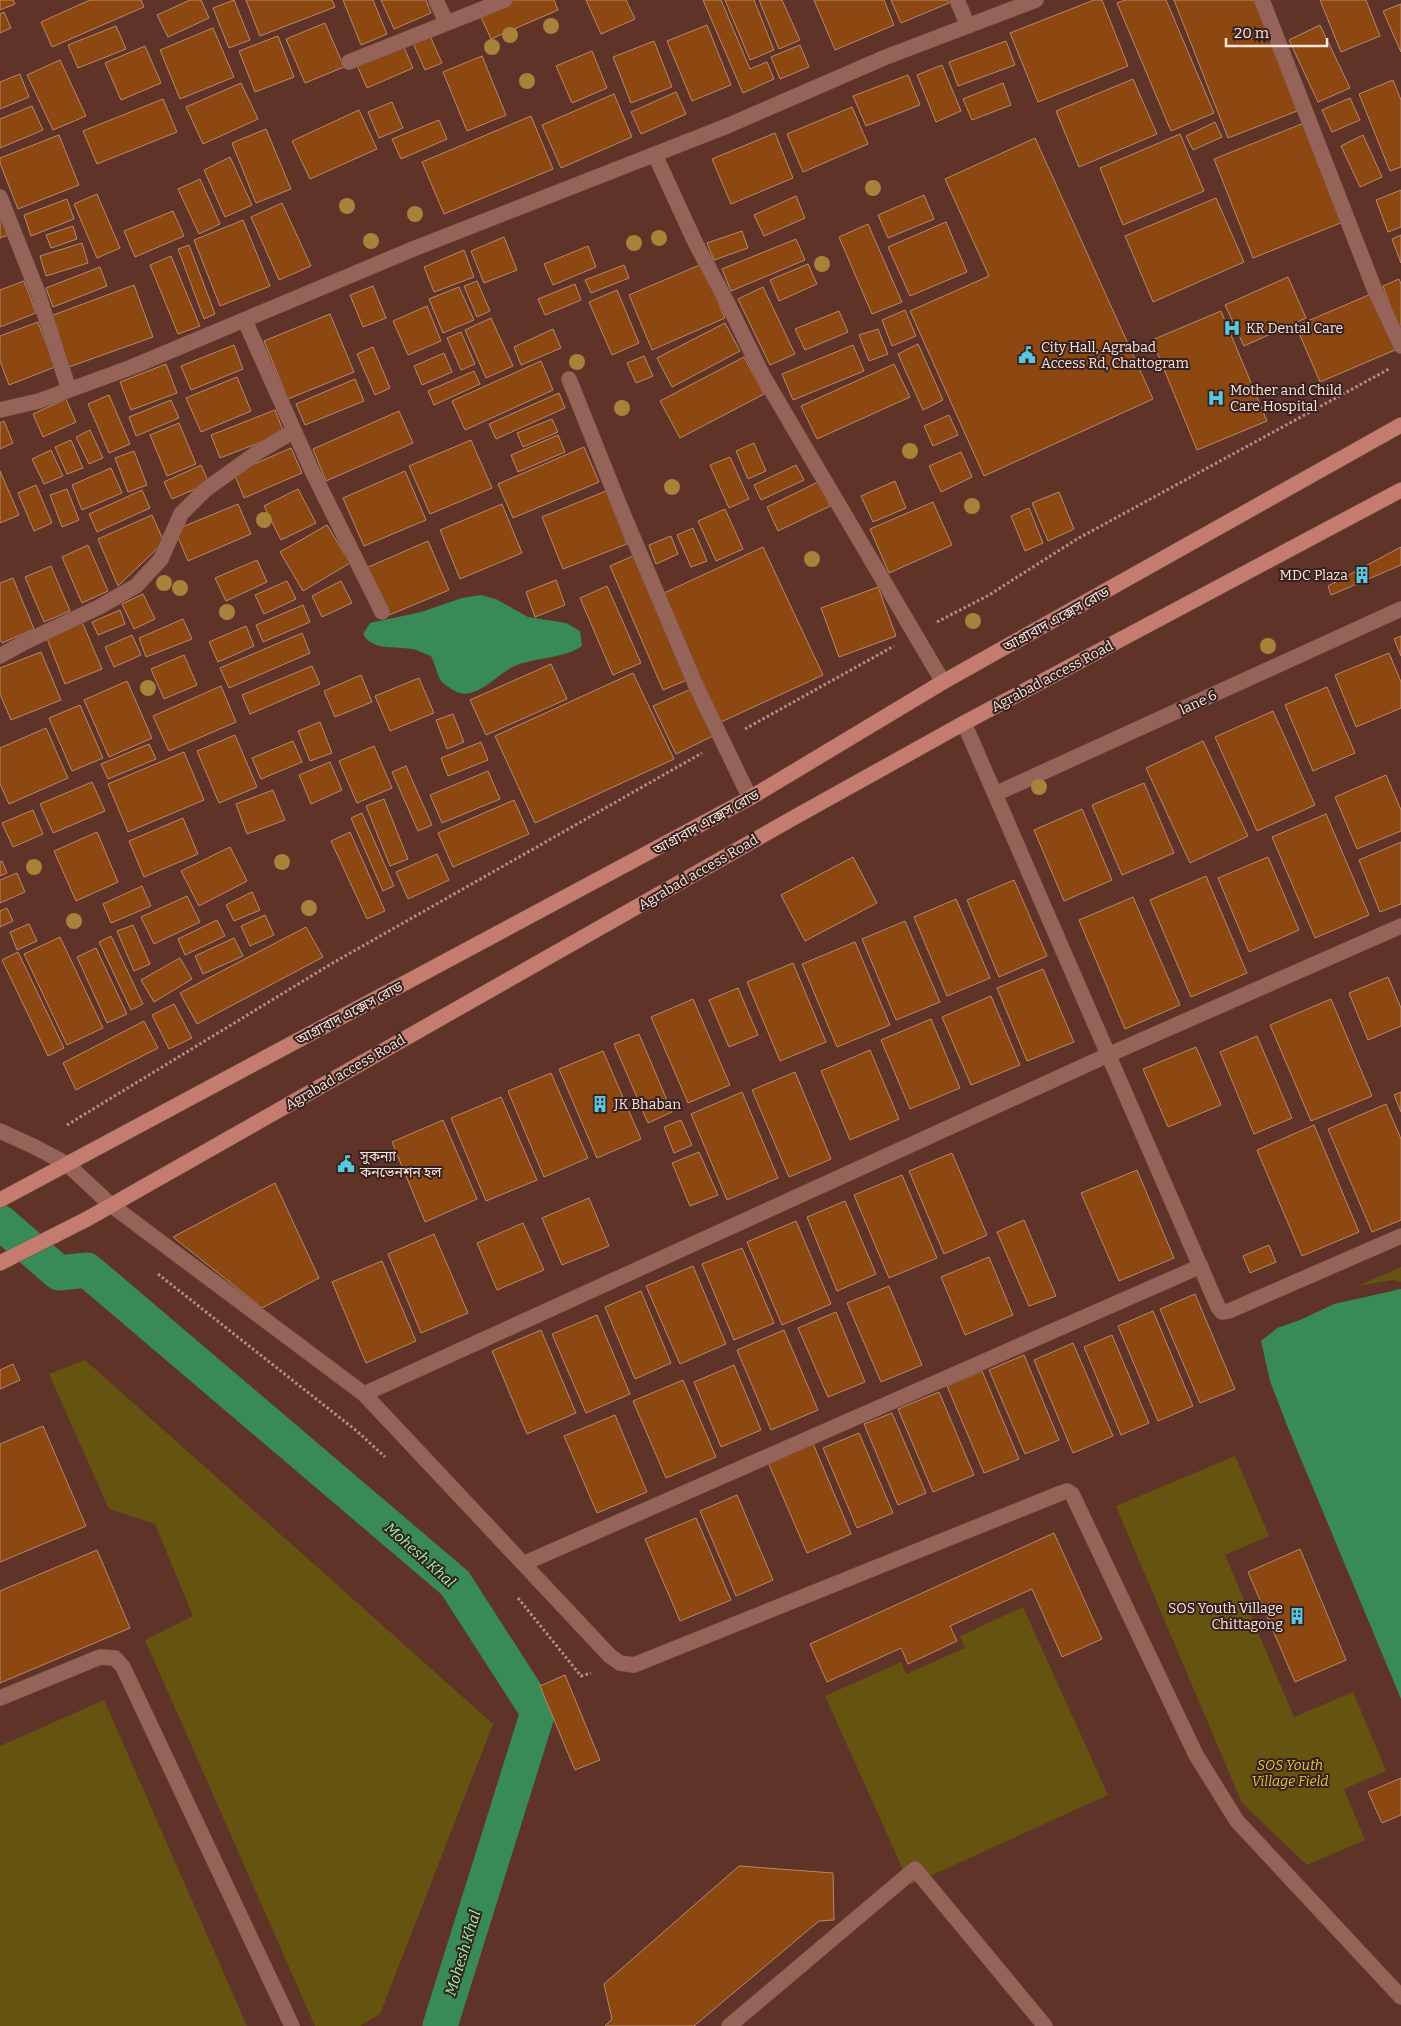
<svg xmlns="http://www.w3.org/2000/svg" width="1401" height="2026" viewBox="0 0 1401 2026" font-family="Bitter,'Noto Sans Bengali',serif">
<rect width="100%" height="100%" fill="#603329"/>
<path fill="#655410" d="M1401 1267V1282L1393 1280 1358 1286Z
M85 1360 493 1724 380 2014 360 2026H315L145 1640 193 1616 155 1524 109 1509 49 1374Z
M1235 1456 1269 1536 1225 1555 1294 1717 1353 1692 1386 1771 1344 1789 1365 1840 1307 1865 1242 1803 1116 1506Z
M1023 1607 1108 1795 910 1885 825 1696 901 1662 906 1674 965 1648 960 1636Z
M104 1700 247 2026H0V1746Z"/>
<path fill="#388a57" d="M481 595 496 599 528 617 566 623 580 631 582 646C562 659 538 657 517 665 496 673 473 707 450 688 447 686 443 684 441 681 437 674 435 664 431 656 425 654 419 650 412 649 395 646 372 651 363 634L370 623 421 612 462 598Z
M1401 1289V1699L1288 1428 1270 1381 1261 1341 1277 1328 1300 1320 1334 1304Z"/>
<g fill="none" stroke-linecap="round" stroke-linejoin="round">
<path stroke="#388a57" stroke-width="35" d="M0 1222 59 1273 87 1270 455 1583 538 1712 440 2026"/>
</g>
<path fill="#8d4811" stroke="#b6896c" d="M0 0H13L15 4 0 10Z
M90 0H141L144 7 52 47 41 22Z
M190 0H201L209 18 168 37 157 15Z
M234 0 250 40 229 48 213 8Z
M246 0H332L335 7 260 36Z
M343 0H373L387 34 361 45Z
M381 0H426L431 13 394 29Z
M502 0H554L558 10 491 39 478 10Z
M586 0H626L635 19 601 34Z
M703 0H721L750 69 767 62 774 79 743 93Z
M725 0H754L774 50 750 60Z
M759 0H782L800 40 779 49Z
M814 0H884L894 25 835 50Z
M891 0H947L949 3 901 23Z
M1094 0H1102L1128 66 1038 102 1010 33Z
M1125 0H1166L1214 113 1171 131 1117 3Z
M1174 0H1254L1297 111 1228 138Z
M1320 0H1366L1380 36 1341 52Z
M1401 4V52L1383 11Z
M4 12 11 28 0 33V14Z
M325 23 344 67 305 83 286 39Z
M707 25 731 85 692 101 667 41Z
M1320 25 1350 88 1318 102 1289 40Z
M116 26 126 49 78 68 68 45Z
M213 28 234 77 180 99 160 50Z
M278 36 294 77 255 92 239 51Z
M430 36 442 63 425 70 413 43Z
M654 41 672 87 631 103 613 57Z
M1006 41 1015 65 958 86 949 62Z
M402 43 413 68 367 88 356 63Z
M800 45 809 67 780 79 771 57Z
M145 46 161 83 121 100 105 63Z
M592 51 607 88 572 103 556 66Z
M482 56 506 115 467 131 443 72Z
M60 60 86 116 53 130 27 75Z
M942 65 961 111 936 122 917 75Z
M20 74 29 97 0 109V82Z
M908 75 920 105 866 126 853 96Z
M1133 79 1157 134 1079 167 1056 111Z
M1393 80 1401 100V167L1390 171 1359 94Z
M241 83 258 119 203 144 186 107Z
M1003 83 1011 105 972 120 963 99Z
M676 92 686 114 641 134 631 112Z
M614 94 632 137 561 168 542 125Z
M1350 98 1360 120 1332 132 1322 110Z
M163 99 177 132 97 164 83 131Z
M392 102 403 128 379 138 368 112Z
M32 106 43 130 0 148V119Z
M852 107 868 144 803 172 787 134Z
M359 110 377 149 310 179 292 141Z
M531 116 553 169 444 214 422 162Z
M439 120 447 139 401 159 392 139Z
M1215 122 1222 137 1193 150 1186 136Z
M1304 123 1343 222 1253 258 1214 159Z
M266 129 291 189 256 203 232 143Z
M775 133 793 178 731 204 712 159Z
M1180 134 1204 191 1123 225 1100 168Z
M59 135 79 185 18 209 0 163V158Z
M1363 135 1382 177 1360 187 1341 146Z
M1035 138 1153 399 984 476 910 311 989 276 945 179Z
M230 157 252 205 225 217 204 170Z
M200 179 220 224 199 234 178 189Z
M1401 190V227L1388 232 1376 200Z
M97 194 120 248 97 258 74 204Z
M924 195 934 219 888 238 878 215Z
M796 196 805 218 764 236 754 215Z
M1216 198 1244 262 1153 302 1125 236Z
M67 199 74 219 31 236 24 215Z
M282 203 311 266 279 280 251 217Z
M173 211 184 236 135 257 124 231Z
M0 213 8 235 0 238Z
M243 220 270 286 220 306 194 240Z
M946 222 967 272 910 296 888 247Z
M868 224 902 302 872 314 839 237Z
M73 226 77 239 51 248 46 235Z
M742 231 748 248 714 260 707 243Z
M1401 235V263L1392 239Z
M504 237 517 270 484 283 471 251Z
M796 239 805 260 731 291 722 269Z
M82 243 88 263 46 276 40 256Z
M189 245 215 314 204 319 178 249Z
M588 246 596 267 553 285 544 264Z
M464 250 474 277 434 292 424 267Z
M171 256 200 326 178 334 150 265Z
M702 264 725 318 652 350 629 295Z
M808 264 817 284 779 301 770 280Z
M624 265 629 278 591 293 585 280Z
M100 267 107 286 53 307 46 288Z
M1288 277 1306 318 1244 346 1225 305Z
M1399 279 1401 284V334L1383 286Z
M24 281 36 313 0 327V290Z
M477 281 490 311 477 317 464 286Z
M575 284 581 300 545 315 538 299Z
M134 285 153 337 66 368 48 317Z
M373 286 386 318 363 327 350 295Z
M459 287 474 320 443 333 429 299Z
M763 287 795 354 770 365 738 299Z
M617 290 639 343 612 355 589 302Z
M1371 294 1395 350 1320 382 1296 326Z
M427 306 441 341 408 355 393 321Z
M905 310 916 336 892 346 882 320Z
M839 311 848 332 805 350 795 329Z
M1221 311 1267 421 1197 450 1152 340Z
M330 314 354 372 288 399 264 341Z
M491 318 513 366 486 378 465 330Z
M38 322 55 367 9 385 0 361V336Z
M725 323 740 351 672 387 657 358Z
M553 329 561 348 521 365 514 347Z
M878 329 888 354 869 361 859 335Z
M461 332 475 364 461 370 447 338Z
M918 344 943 400 923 410 898 354Z
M234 345 243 369 191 390 181 366Z
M853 345 864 371 793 400 782 374Z
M373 347 390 388 375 395 357 354Z
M444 353 452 372 422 385 414 366Z
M644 356 653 376 636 383 627 363Z
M744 357 764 394 680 438 660 401Z
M541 361 553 390 465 430 452 401Z
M166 364 177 393 131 410 120 382Z
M894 364 910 397 817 439 801 406Z
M474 371 480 384 434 405 428 391Z
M237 377 251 411 201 432 186 398Z
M355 379 364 401 305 425 296 404Z
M559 393 565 408 496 439 489 424Z
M109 395 130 444 109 453 88 404Z
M66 399 76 422 43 437 33 414Z
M171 400 179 418 136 436 129 417Z
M275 410 284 433 220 458 211 435Z
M399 411 413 443 326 481 313 449Z
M949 415 958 435 933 446 924 426Z
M552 419 558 432 523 447 517 433Z
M4 421 13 443 0 449V423Z
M179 423 196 464 167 476 150 435Z
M90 430 103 458 89 464 76 437Z
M558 435 565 452 518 472 511 455Z
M71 440 83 468 67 474 55 447Z
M471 440 492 488 430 514 409 466Z
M754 443 766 471 748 479 736 451Z
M584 447 599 482 513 518 498 484Z
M291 448 302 473 244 498 234 473Z
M51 450 63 476 44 484 32 459Z
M134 451 147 485 128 492 115 458Z
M961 452 972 477 941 492 929 466Z
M730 457 749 499 729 508 710 465Z
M201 465 209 483 172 499 164 482Z
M796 465 804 480 761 500 754 485Z
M111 468 122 493 82 510 72 485Z
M0 471 19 515 0 523Z
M405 471 426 520 364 546 343 498Z
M895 481 906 508 873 522 861 496Z
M818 482 830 506 778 531 767 507Z
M36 485 52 523 34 531 18 493Z
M67 489 79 520 62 527 50 495Z
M298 489 316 523 281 540 264 506Z
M142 490 150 508 97 532 89 514Z
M606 491 627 544 563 569 542 517Z
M1059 492 1074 529 1048 541 1032 503Z
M933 502 952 545 889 573 870 529Z
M238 504 251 534 188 561 175 530Z
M502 504 522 553 460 579 440 530Z
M1029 508 1043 543 1025 551 1011 516Z
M725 509 743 549 716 561 698 521Z
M152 515 164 542 118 586 98 539Z
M327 525 350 563 303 591 280 552Z
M693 528 707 561 691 567 677 535Z
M671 536 678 554 656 564 649 545Z
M428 541 449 590 387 616 366 568Z
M88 545 108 591 82 603 62 557Z
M763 547 823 675 721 722 662 594Z
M1401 547V565L1331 595 1328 586Z
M635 555 687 680 663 690 610 566Z
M257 560 267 582 226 601 215 578Z
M51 566 70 611 44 622 25 577Z
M13 578 34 629 2 643 0 639V583Z
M556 580 565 605 535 617 526 592Z
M287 581 296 599 264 614 255 595Z
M341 581 352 603 322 617 312 596Z
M607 586 641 663 613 675 580 598Z
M878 587 896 636 839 657 821 608Z
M143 594 155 619 134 629 122 604Z
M303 605 310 622 263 642 256 625Z
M120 610 125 624 98 635 92 622Z
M183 619 192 639 146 657 139 638Z
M82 622 102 669 65 684 46 636Z
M246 626 254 646 218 662 209 642Z
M302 633 310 653 229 688 220 668Z
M132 635 141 655 114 667 105 647Z
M1401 636V656L1394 639Z
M41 652 61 700 11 720 0 694V668Z
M1389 653 1401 682V708L1356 727 1335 675Z
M184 655 197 685 164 699 151 669Z
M551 664 567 699 486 735 470 700Z
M312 666 320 684 250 714 242 695Z
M633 673 674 759 535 823 495 736Z
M361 675 372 702 335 717 324 691Z
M419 678 434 713 390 731 375 696Z
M127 681 152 738 109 757 84 700Z
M221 686 236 722 169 751 153 716Z
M1327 687 1355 753 1313 771 1285 705Z
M691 689 713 736 676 754 653 706Z
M80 705 103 758 72 771 49 718Z
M1273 711 1315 805 1257 831 1215 737Z
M453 714 464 742 447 749 436 720Z
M320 722 332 753 310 761 298 731Z
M46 728 68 778 9 804 0 784V748Z
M235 735 257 787 219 803 197 751Z
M293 741 302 762 261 779 252 758Z
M1203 741 1248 836 1190 863 1146 768Z
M481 742 488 760 448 776 441 758Z
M149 744 156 759 108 779 101 764Z
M374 746 392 788 357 803 339 761Z
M184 752 204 800 128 832 108 784Z
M330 762 342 790 311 804 299 775Z
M406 766 432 825 418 831 392 772Z
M488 771 500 799 442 823 430 795Z
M1386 775 1401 810V831L1357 849 1335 797Z
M92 782 105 811 53 833 40 804Z
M1144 783 1174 853 1122 875 1092 805Z
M273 790 285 820 247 834 236 804Z
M384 799 408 859 390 866 366 806Z
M514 800 529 834 453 867 438 833Z
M1082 809 1112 880 1064 901 1034 830Z
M33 810 43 834 13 847 2 823Z
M362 813 394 886 383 891 351 818Z
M1326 814 1369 915 1315 938 1272 837Z
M183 818 198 854 144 877 129 841Z
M97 832 118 882 76 901 54 851Z
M350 832 385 911 367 919 331 841Z
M1401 842V904L1380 912 1359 860Z
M230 847 247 881 199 906 181 871Z
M437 854 449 880 408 899 396 872Z
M853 857 877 903 805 941 781 895Z
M1268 857 1299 930 1249 952 1218 878Z
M2 861 7 873 0 876V862Z
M17 873 25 892 0 903V880Z
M1206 876 1247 973 1191 997 1150 900Z
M1014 880 1047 956 999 977 967 900Z
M142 886 151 906 111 923 103 904Z
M252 892 260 910 234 921 226 905Z
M187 896 200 922 154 944 141 917Z
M1133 897 1180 1005 1125 1029 1079 920Z
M956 899 990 978 947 996 914 917Z
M7 908 13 921 0 927V911Z
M265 915 274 935 250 946 241 926Z
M217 920 225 936 185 955 178 939Z
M905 921 940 1002 896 1020 862 939Z
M29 924 37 941 17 950 10 932Z
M133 925 150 964 134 971 117 931Z
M306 927 323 957 197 1024 180 993Z
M111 936 143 1004 131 1010 99 942Z
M60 937 103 1028 67 1045 24 954Z
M234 938 243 956 203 974 195 956Z
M855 942 890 1025 837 1047 802 964Z
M96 948 127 1014 107 1023 77 957Z
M18 952 64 1048 48 1056 2 960Z
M180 958 192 979 154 1002 141 980Z
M793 963 826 1042 780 1061 747 982Z
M1043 969 1074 1042 1027 1061 997 988Z
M1388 977 1401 1008V1026L1368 1040 1349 993Z
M738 988 758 1035 729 1047 709 1000Z
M991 996 1020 1065 971 1085 942 1017Z
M693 999 730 1085 688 1103 651 1017Z
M1331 999 1372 1096 1311 1121 1270 1025Z
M174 1004 192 1038 169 1049 152 1015Z
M931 1019 960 1088 910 1109 881 1040Z
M144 1021 158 1048 76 1090 63 1063Z
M639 1034 672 1112 648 1123 614 1044Z
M1257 1036 1292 1118 1254 1134 1220 1052Z
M1196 1047 1221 1105 1168 1127 1143 1069Z
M870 1050 899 1119 850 1140 821 1071Z
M603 1051 641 1139 597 1158 559 1069Z
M795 1072 831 1159 789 1177 752 1090Z
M551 1073 588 1158 544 1177 508 1091Z
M742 1092 778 1178 727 1200 691 1114Z
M1401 1092V1112L1394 1095Z
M501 1097 537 1180 486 1201 451 1118Z
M1386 1104 1401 1139V1220L1372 1232 1328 1129Z
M443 1120 477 1199 425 1222 392 1142Z
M681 1120 692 1145 674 1153 664 1127Z
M1314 1125 1359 1232 1302 1256 1257 1150Z
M699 1152 718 1195 690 1206 672 1163Z
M952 1153 987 1235 944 1254 909 1171Z
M1137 1170 1174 1258 1119 1281 1081 1193Z
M902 1175 937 1258 889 1278 854 1195Z
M275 1183 319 1278 262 1308 173 1237Z
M589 1198 609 1246 562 1265 542 1218Z
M845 1201 876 1274 837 1291 807 1217Z
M1024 1220 1056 1296 1029 1306 997 1232Z
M796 1221 831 1304 782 1325 747 1242Z
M523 1223 544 1270 497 1290 477 1243Z
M434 1234 468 1313 421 1333 388 1254Z
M1269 1245 1276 1262 1250 1273 1243 1256Z
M742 1248 774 1323 734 1340 702 1264Z
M989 1257 1013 1315 965 1335 941 1277Z
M382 1261 416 1341 366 1363 332 1282Z
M693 1266 726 1344 680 1364 646 1286Z
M889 1286 922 1365 881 1382 847 1303Z
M641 1291 671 1363 635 1379 605 1307Z
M1195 1294 1235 1389 1200 1403 1160 1309Z
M1153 1311 1193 1406 1158 1421 1118 1326Z
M836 1312 865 1382 828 1397 798 1328Z
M597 1315 630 1394 586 1413 552 1334Z
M541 1330 576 1413 527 1434 492 1351Z
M784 1330 818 1410 771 1430 737 1350Z
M1112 1335 1149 1423 1121 1435 1084 1347Z
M1073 1343 1113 1436 1073 1453 1034 1360Z
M1024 1355 1059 1440 1025 1454 989 1370Z
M13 1364 20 1380 0 1389V1370Z
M734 1365 761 1430 721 1447 694 1382Z
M982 1371 1019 1459 984 1473 947 1386Z
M683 1380 716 1457 666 1478 633 1401Z
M939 1392 974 1475 933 1492 898 1409Z
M892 1413 926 1493 898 1505 864 1424Z
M615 1415 647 1492 597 1513 564 1436Z
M43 1426 86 1526 0 1562V1444Z
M859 1433 893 1513 857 1528 823 1448Z
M812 1441 851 1534 807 1553 767 1460Z
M737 1495 773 1580 736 1596 700 1511Z
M696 1518 731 1600 680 1621 645 1539Z
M1054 1533 1102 1639 1062 1657 1032 1589 950 1626 957 1641 908 1664 901 1648 827 1682 810 1644Z
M1300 1549 1346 1660 1295 1682 1248 1572Z
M97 1550 130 1628 0 1683V1591Z
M565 1675 600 1760 575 1770 540 1686Z
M1401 1778V1815L1382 1823 1368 1792Z
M739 1866 833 1873 834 1920 819 1921 694 2026H605L612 2019 604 1984Z"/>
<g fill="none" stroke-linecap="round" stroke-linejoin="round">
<g stroke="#77524a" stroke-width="16">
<path id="minor" d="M436 0 446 22
M957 0 968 26
M1262 0 1374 288 1401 346
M349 62 505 0
M655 155 695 242 729 306 763 376 943 682
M0 197 38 293 69 390
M245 321 313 473 382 612
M569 379 621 509 697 688 750 798
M0 410 39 401 132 367 413 249 727 126 886 57 1036 0
M0 656 23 643 99 607 136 586 161 559 181 514 205 490 258 452 294 431
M964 723 1218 1307 1222 1312 1229 1311 1401 1236
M995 794 1401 609
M0 1131 35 1147 67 1164 111 1205 364 1394 1108 1055 1401 926
M364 1394 610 1656 620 1663 634 1665 1061 1493 1067 1491 1072 1494 1196 1755 1237 1821 1401 1997
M525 1563 1201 1266
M0 1698 100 1657 115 1658 123 1667 292 2026
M729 2026 915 1869 1045 2026"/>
</g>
<g stroke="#77524a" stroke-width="16">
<path id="major" d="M0 1200 750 798 943 682 1401 425
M0 1263 87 1219 795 817 964 723 1401 490"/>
</g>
<path stroke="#b18f88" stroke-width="3" stroke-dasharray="2.5 2.5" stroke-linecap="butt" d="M937 622 989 595 1077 539 1389 369
M745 729 894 646
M67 1125 331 964 702 753
M158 1274 358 1432 385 1457
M518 1598 581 1676 591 1673"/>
<use href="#minor" stroke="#966358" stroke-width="15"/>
<use href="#major" stroke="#c37c6d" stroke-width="15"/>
</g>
<g fill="#a8823a">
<circle cx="551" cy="26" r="8"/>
<circle cx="510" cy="35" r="8"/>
<circle cx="492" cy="47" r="8"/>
<circle cx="527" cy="81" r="8"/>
<circle cx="873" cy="188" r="8"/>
<circle cx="347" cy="206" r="8"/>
<circle cx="415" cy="214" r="8"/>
<circle cx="659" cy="238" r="8"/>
<circle cx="371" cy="241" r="8"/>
<circle cx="634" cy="243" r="8"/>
<circle cx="822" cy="264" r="8"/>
<circle cx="577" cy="362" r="8"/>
<circle cx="622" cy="408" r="8"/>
<circle cx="910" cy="451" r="8"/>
<circle cx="672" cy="487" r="8"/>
<circle cx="972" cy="506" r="8"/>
<circle cx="264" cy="520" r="8"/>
<circle cx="812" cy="559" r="8"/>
<circle cx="164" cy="583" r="8"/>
<circle cx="180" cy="588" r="8"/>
<circle cx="227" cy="612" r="8"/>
<circle cx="973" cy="621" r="8"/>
<circle cx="1268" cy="646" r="8"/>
<circle cx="148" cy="688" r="8"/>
<circle cx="1039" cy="787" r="8"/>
<circle cx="282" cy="862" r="8"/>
<circle cx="34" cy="867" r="8"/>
<circle cx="309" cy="908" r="8"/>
<circle cx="74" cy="921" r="8"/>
</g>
<defs>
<g id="hospital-bare" transform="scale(1.35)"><path d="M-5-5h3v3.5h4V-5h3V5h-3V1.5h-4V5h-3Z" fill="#56c9e1" stroke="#37211d" stroke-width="2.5" paint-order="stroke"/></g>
<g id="civic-bare" transform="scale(1.35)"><path d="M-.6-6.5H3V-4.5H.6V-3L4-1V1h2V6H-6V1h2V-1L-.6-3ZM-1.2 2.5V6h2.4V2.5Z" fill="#56c9e1" stroke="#37211d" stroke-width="2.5" paint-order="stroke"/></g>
<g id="building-bare" transform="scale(1.35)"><path d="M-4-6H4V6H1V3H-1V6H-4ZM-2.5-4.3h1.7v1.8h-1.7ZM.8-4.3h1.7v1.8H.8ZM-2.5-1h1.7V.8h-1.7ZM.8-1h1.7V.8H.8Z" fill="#56c9e1" stroke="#37211d" stroke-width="2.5" paint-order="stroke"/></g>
</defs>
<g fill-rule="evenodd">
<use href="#hospital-bare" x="1232" y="328"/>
<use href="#civic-bare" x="1027" y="355"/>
<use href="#hospital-bare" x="1216" y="398"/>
<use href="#building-bare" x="1362" y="575"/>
<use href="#building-bare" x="600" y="1104"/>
<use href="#civic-bare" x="346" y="1164"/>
<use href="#building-bare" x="1297" y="1616"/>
</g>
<g text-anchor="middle" stroke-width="4" stroke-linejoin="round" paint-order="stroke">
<g font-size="14" fill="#fbe3de" stroke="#37211d" text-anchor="start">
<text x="1246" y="333">KR Dental Care</text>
<text x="1041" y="352">City Hall, Agrabad<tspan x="1041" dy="16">Access Rd, Chattogram</tspan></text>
<text x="1230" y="395">Mother and Child<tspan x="1230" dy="16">Care Hospital</tspan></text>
<text x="1348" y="580" text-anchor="end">MDC Plaza</text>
<text x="614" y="1109">JK Bhaban</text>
<text x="360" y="1161">সুকন্যা<tspan x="360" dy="16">কনভেনশন হল</tspan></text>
<text x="1283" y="1613" text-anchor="end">SOS Youth Village<tspan x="1283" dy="16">Chittagong</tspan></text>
</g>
<g font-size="14" fill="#fbe3de" stroke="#37211d">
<text transform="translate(1056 619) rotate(-29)" y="5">আগ্রাবাদ এক্সেস রোড</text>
<text transform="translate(1052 676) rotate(-28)" y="5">Agrabad access Road</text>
<text transform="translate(1198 702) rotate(-25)" y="5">lane 6</text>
<text transform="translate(706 822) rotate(-29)" y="5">আগ্রাবাদ এক্সেস রোড</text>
<text transform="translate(698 872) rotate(-30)" y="5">Agrabad access Road</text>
<text transform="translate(349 1013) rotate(-28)" y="5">আগ্রাবাদ এক্সেস রোড</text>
<text transform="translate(345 1072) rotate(-30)" y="5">Agrabad access Road</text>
</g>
<g font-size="14" font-style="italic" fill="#e3c247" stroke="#37211d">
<text x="1290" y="1770">SOS Youth<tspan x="1290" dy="16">Village Field</tspan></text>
</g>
<g font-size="15" font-style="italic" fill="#8cf8b0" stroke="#37211d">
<text transform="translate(420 1555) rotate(42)" y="5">Mohesh Khal</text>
<text transform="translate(463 1953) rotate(-73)" y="5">Mohesh Khal</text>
</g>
</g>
<path d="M1226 38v8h101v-8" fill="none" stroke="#fbe3de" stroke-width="2.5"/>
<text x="1234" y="38" font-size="15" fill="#fbe3de" stroke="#37211d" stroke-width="4" paint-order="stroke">20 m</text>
</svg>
